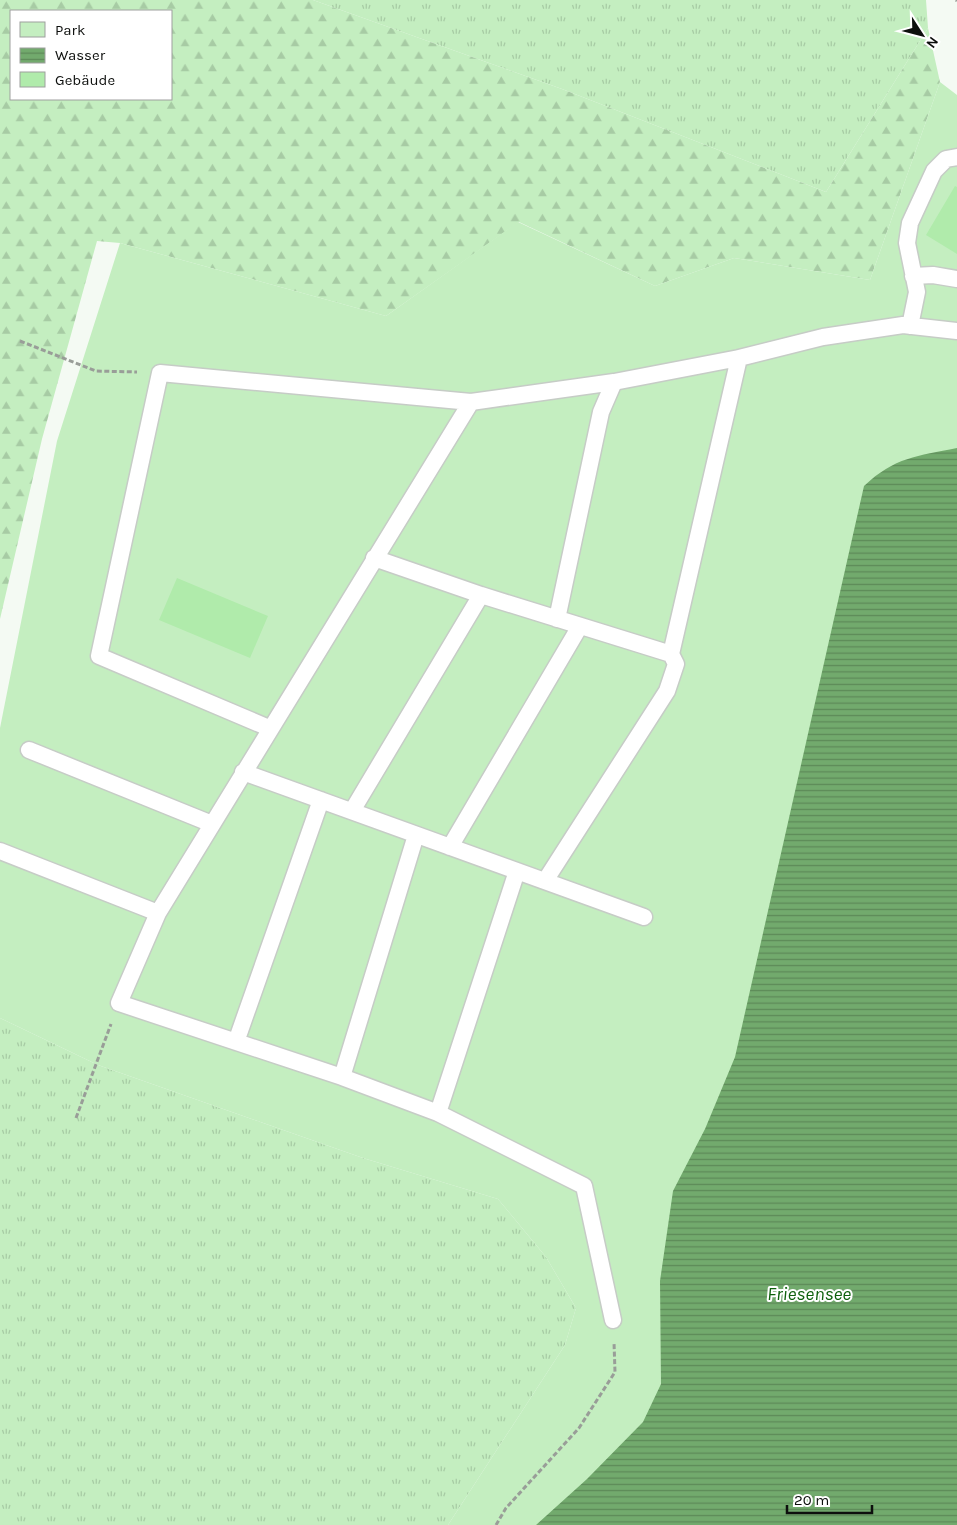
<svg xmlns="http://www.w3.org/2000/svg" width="957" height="1525" viewBox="0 0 957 1525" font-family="Karla,sans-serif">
<defs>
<pattern id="grass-tufts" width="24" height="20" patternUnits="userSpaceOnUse" patternTransform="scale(1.25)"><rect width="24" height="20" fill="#c4eec0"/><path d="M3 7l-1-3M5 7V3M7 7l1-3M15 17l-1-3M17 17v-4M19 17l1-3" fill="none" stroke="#a7cba4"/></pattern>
<pattern id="forest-firs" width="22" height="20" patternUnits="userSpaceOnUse" patternTransform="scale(1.25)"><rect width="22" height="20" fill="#c4eec0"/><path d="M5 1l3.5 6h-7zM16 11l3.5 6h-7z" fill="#a7cba4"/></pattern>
<pattern id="water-rules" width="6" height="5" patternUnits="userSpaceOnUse" patternTransform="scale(1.25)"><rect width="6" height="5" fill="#72aa6d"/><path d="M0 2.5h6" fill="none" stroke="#5c8958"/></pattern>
</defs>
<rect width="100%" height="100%" fill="#f4faf3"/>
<path fill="url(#grass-tufts)" d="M313 0H926L928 28 826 192 562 89Z
M0 1018 98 1065 363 1158 498 1199 546 1257 576 1308 565 1345 448 1525H0Z"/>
<path fill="url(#forest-firs)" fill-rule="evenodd" d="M0 0H313L562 89 826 192 928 28 940 82 870 280 734 258 655 286 519 222 386 316 120 243 97 241 42 439 0 619ZM11 11H171V99H11Z"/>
<path fill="#c4eec0" d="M940 82 957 95V1525H448L565 1345 576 1308 546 1257 498 1199 363 1158 98 1065 0 1018V728L57 441 120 243 386 316 518 222 655 286 734 258 870 280Z"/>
<path fill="url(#water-rules)" d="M957 448V1525H536L587 1479 643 1422 661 1384 660 1281 673 1191 705 1129 735 1057 864 486C895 457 917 456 957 448Z"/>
<path fill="#b0ebab" d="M955 186 957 187V254L926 235Z
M177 578 268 616 250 658 159 620Z"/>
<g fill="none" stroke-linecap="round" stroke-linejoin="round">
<g stroke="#c6ccc6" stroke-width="19">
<path id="lane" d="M913 276 933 275 957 279
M910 326 917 292 907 243 910 223 934 171 946 159 957 157
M471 402 158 913 119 1003 342 1077 438 1113 584 1186 613 1320
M374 558 481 595 671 654 676 664 667 691 545 881
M557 619 601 412 614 382
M671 654 739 358
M269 728 99 656 160 373 471 402 614 382 739 358 823 337 903 325 957 331
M29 750 212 824
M243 772 644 917
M352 811 481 595
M450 847 580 626
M0 851 158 913
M236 1042 321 800
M342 1077 416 835
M438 1113 517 871"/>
</g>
<path stroke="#999d98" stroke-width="3" stroke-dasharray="5 2.5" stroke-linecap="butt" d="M956 0 957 1
M20 341 96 371 137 372
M76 1118 111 1024
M496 1525 506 1508 579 1428 615 1372 614 1342"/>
<use href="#lane" stroke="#fff" stroke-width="16"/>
</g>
<g text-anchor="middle" stroke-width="4" stroke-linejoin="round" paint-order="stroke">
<g font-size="19" font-style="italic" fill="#0e600c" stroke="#fff">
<text x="809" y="1300">Friesensee</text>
</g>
</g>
<rect x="10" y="10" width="162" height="90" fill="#ffffff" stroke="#9e9f9e"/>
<rect x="20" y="22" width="25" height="15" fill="#c4eec0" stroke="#9e9f9e"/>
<text x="55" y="35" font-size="15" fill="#0d0f0d">Park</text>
<rect x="20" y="48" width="25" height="15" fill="url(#water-rules)" stroke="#9e9f9e"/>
<text x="55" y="60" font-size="15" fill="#0d0f0d">Wasser</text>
<rect x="20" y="72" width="25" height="15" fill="#b0ebab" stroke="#9e9f9e"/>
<text x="55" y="85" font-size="15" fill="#0d0f0d">Gebäude</text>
<g transform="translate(922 35) rotate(126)" stroke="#ffffff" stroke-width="4" paint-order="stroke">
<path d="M0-4L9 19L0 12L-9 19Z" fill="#0d0f0d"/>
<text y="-8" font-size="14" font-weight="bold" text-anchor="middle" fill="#0d0f0d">N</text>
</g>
<path d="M787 1505v8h85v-8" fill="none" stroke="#0d0f0d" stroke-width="2.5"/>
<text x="794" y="1505" font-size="15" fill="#0d0f0d" stroke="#ffffff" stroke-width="4" paint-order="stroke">20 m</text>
</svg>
